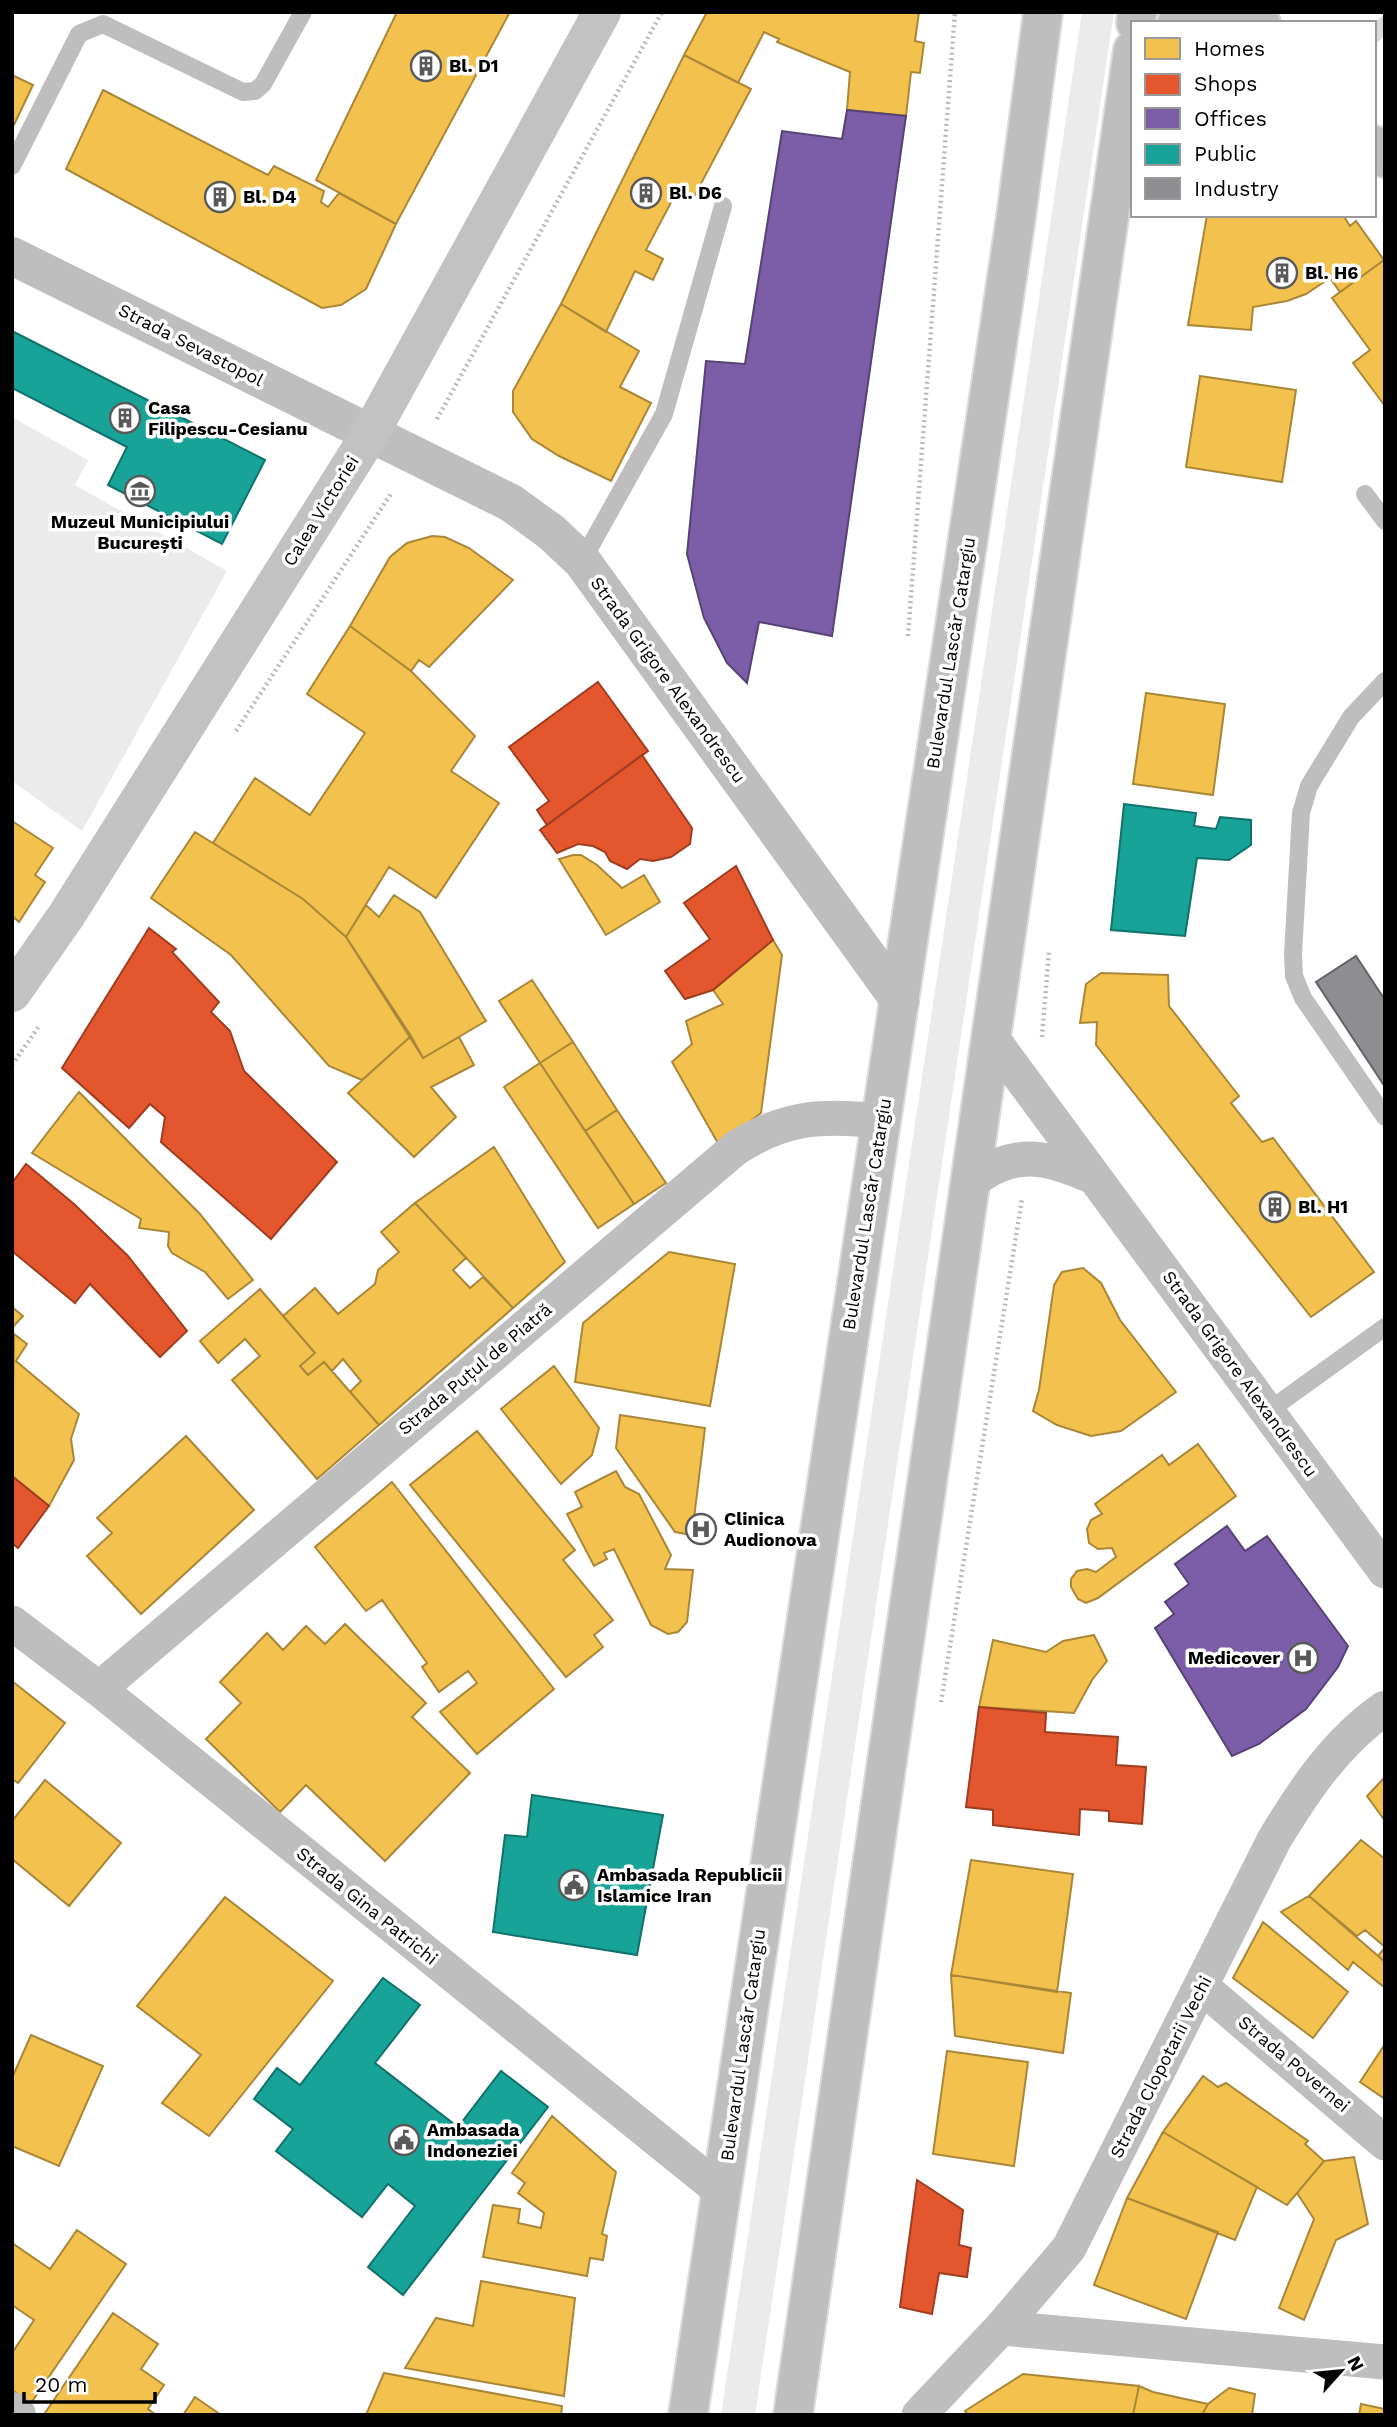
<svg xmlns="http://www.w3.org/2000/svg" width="1397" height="2427" viewBox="0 0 1397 2427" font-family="'Work Sans',sans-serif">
<rect width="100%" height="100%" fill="#fff"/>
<path fill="#ebebeb" d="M1082 12H1114L755 2415H721Z
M12 417 88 460 75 485 227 571 82 831 12 781Z"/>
<path fill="#f2c14e" stroke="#a98737" stroke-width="2" d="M397 12H510L396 224 316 180Z
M707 12H919L915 41 924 43 920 73 911 72 906 116 847 110 850 72 777 42 779 39 764 32 738 83 684 55Z
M684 55 751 89 694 197 678 189 646 250 663 259 653 280 635 271 606 332 561 304Z
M12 75 33 85 12 129Z
M103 90 268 175 274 166 324 191 321 202 328 207 339 193 396 224 366 289 341 305 322 308 66 169Z
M1207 215H1343L1350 226 1356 221 1384 260 1340 292 1330 278 1306 294 1287 301 1253 307 1251 330 1188 325Z
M1384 260 1385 261V406L1353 363 1370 350 1332 298Z
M561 304 639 351 620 387 651 403 611 481 559 456 532 439 513 412V391Z
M1200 376 1296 390 1282 482 1186 467Z
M432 536 445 537 469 548 513 580 429 667 419 660 411 671 350 626 390 557 407 543Z
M350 626 411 671 475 736 451 771 499 803 436 898 389 867 346 937 303 899 213 843 255 778 310 815 365 733 307 694Z
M1146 693 1225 704 1213 795 1133 784Z
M12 821 53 848 35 875 45 882 19 922 12 916Z
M195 832 303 899 346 937 411 1036 362 1080 329 1066 231 955 151 898Z
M573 855H581L597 865 622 888 644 875 660 902 606 935 559 859Z
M394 895 420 912 486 1021 423 1058 346 937 366 905 379 917Z
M773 940 782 955 761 1113 719 1145 672 1062 692 1044 686 1021 723 1004 713 990Z
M1101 973 1168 975 1169 1006 1239 1096 1231 1103 1262 1142 1273 1138 1374 1272 1311 1317 1096 1045 1097 1022 1080 1023 1086 984Z
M532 980 573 1042 540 1063 499 1001Z
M411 1036 423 1058 459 1037 474 1065 431 1087 456 1117 414 1157 348 1093Z
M573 1042 617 1110 585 1131 540 1063Z
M540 1063 634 1204 598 1228 504 1087Z
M79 1092 200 1214 253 1280 228 1299 205 1272 172 1253 168 1246 169 1232 139 1228 141 1219 32 1153Z
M617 1110 666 1183 634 1204 585 1131Z
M494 1147 565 1262 513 1308 415 1203Z
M415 1203 466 1258 453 1270 470 1288 483 1277 513 1308 379 1425 350 1392 361 1381 343 1359 332 1371 324 1362 308 1375 300 1366 315 1353 283 1316 315 1288 338 1314 375 1284 378 1270 399 1252 381 1232Z
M669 1252 735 1264 710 1406 575 1382 583 1323Z
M1083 1268 1101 1283 1120 1320 1176 1392 1121 1431 1091 1436 1057 1425 1033 1411 1039 1390 1054 1285 1062 1272Z
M260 1289 315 1353 300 1366 308 1375 324 1362 379 1425 317 1479 232 1380 260 1356 245 1339 218 1363 200 1341Z
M12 1307 23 1316 12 1328Z
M14 1334 27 1344 16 1361 79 1414 71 1439 74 1460 49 1506 12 1476Z
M554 1366 599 1428 592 1455 561 1484 501 1409Z
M620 1415 705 1428 692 1535 675 1532 616 1448Z
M477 1431 575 1550 563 1560 613 1620 594 1635 603 1647 566 1677 410 1485Z
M186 1436 254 1510 141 1614 87 1556 112 1533 97 1518Z
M1198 1444 1236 1496 1098 1598 1086 1603 1078 1599 1071 1587V1579L1077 1571 1087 1569 1096 1572 1116 1557 1112 1548 1098 1549 1089 1543 1087 1529 1091 1520 1102 1514 1095 1504 1162 1455 1169 1465Z
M616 1471 625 1487 639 1494 671 1555 665 1569 693 1570 687 1622 678 1632 668 1634 651 1625 614 1549 604 1553 607 1559 594 1566 567 1514 582 1507 575 1492Z
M392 1482 554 1689 477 1754 440 1712 477 1683 468 1671 439 1692 422 1667 427 1663 382 1600 366 1611 315 1547Z
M345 1624 426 1703 412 1717 470 1773 385 1861 306 1785 280 1812 206 1739 241 1703 220 1682 267 1633 283 1650 306 1626 325 1644Z
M1094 1635 1107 1661 1092 1680 1074 1713 979 1707 993 1640 1046 1652 1063 1641Z
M12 1681 65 1723 18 1783 12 1779Z
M1385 1777V1821L1367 1796Z
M45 1780 121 1843 69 1906 12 1859V1821Z
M1361 1840 1385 1859V1962L1378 1956 1385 1947 1365 1930 1357 1936 1309 1896Z
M971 1860 1073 1874 1057 1992 951 1975Z
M1309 1896 1385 1962V1988L1353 1962 1348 1970 1281 1912Z
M225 1897 333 1981 209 2136 162 2103 201 2055 137 2006Z
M1263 1922 1348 1992 1313 2038 1233 1978Z
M951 1975 1071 1993 1063 2053 955 2036Z
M31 2035 103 2066 59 2166 12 2146V2078Z
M1385 2044V2099L1360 2082Z
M947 2051 1028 2062 1014 2166 933 2154Z
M1203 2076 1218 2087 1226 2083 1308 2141 1305 2144 1324 2161 1287 2205 1163 2132Z
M552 2116 616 2172 602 2234 607 2236 603 2260 590 2258 587 2276 483 2257 493 2205 520 2209 518 2223 541 2228 544 2213 518 2193 525 2183 512 2173Z
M1163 2132 1257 2187 1235 2240 1127 2198Z
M1354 2157 1368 2224 1336 2240 1304 2320 1279 2308 1314 2219 1297 2193 1324 2161Z
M1127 2198 1218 2232 1186 2319 1094 2285Z
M77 2230 126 2264 31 2403 12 2390V2353L34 2320 12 2305V2243L50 2269Z
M481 2281 575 2298 564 2396 405 2368 436 2318 473 2326Z
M113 2313 158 2344 141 2369 164 2385 148 2409 156 2415H48L45 2413Z
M384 2373 562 2406 561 2415H366Z
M1023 2374 1139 2386 1133 2415H968L965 2411Z
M1139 2386 1153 2392 1208 2404 1202 2415H1133Z
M1229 2388 1255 2394 1252 2415H1202L1208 2404Z
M195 2397 221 2415H183Z
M1361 2404 1385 2409V2415H1359Z"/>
<path fill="#e4572e" stroke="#a03d20" stroke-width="2" d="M598 682 648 751 547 825 537 810 549 801 509 747Z
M642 755 692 828 690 844 671 857 653 861 640 859 627 869 610 861 605 852 593 846 578 844 557 853 540 830Z
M736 866 773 940 713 990 685 999 665 971 710 939 684 903Z
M149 928 176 949 172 952 219 1002 211 1012 230 1031 244 1071 337 1162 271 1239 161 1142 165 1117 150 1104 129 1128 62 1068Z
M26 1164 74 1204 128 1256 187 1331 160 1357 90 1284 75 1303 12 1251V1183Z
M12 1476 49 1506 18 1548 12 1543Z
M979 1707 1046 1713 1045 1732 1118 1737 1116 1765 1146 1767 1142 1824 1109 1821V1811L1080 1809 1079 1835 993 1825V1810L966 1807Z
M917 2180 963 2210 959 2245 971 2248 967 2277 939 2273 932 2314 900 2307Z"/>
<path fill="#7b5ea7" stroke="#564275" stroke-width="2" d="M847 110 906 116 832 636 759 622 747 683 727 663 704 618 687 554 706 361 745 364 782 131 842 139Z
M1227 1526 1245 1551 1267 1536 1348 1646 1338 1667 1306 1709 1259 1744 1232 1756 1155 1628 1174 1614 1165 1602 1189 1584 1175 1564Z"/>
<path fill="#17a398" stroke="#10726a" stroke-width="2" d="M12 331 265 460 222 544 108 485 127 447 12 388Z
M1124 804 1196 813 1194 826 1216 829 1220 817 1251 820V845L1229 860 1197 858 1185 936 1111 930Z
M532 1795 663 1815 637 1955 493 1932 505 1835 527 1837Z
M383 1978 420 2005 375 2063 458 2127 501 2071 548 2107 403 2295 368 2267 415 2206 388 2184 362 2217 276 2151 293 2129 254 2099 277 2068 300 2085Z"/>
<path fill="#8d8d92" stroke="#636366" stroke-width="2" d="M1356 956 1385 1000V1087L1316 982Z"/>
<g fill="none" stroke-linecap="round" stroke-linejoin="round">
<path stroke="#d9d9d9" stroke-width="38" stroke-dasharray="38 19" stroke-linecap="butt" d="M1374 23 1385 36"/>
<g stroke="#dbdbdb" stroke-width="42">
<path id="primary" d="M1136 23 1137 12
M1177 23C1206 14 1232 13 1261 23
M1374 145 1385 158
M688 2415 1016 217 1043 12
M793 2415 1133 50"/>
</g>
<path stroke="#b9b9b9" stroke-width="4.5" stroke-dasharray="2 3.5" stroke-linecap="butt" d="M437 419 662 12
M908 636 955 12
M236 731 392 492
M1042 1037 1049 951
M12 1065 39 1026
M941 1702 1022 1199"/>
<path stroke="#bebebe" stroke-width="18" d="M12 166 79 34 103 24 243 92 255 91 263 84 303 12
M1365 494 1385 521
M582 561 664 414 723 206
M1385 681 1351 717 1309 786 1301 813 1293 954 1294 976 1303 998 1385 1117
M1267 1412 1385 1327"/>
<path stroke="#bebebe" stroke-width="35" d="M991 1037 1385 1571
M970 1183C1014 1147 1047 1157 1094 1177
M12 1623 99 1689 721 2191
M99 1689 736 1148C786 1116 823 1115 880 1121
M1202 1987 1385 2143
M1001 2328 1385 2362
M919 2415 1001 2328 1069 2248 1274 1840C1304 1790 1336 1742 1385 1708"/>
<path stroke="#bebebe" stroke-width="38" d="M12 256 511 503 551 532 582 561 900 1001
M12 2411 17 2415"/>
<path stroke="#c2c2c2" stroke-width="38" d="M12 993 66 916 370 434 602 12"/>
<use href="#primary" stroke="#bebebe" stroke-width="38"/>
</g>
<defs>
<g id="building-ring" transform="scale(1.575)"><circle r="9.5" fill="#fff" stroke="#595959" stroke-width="1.5"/><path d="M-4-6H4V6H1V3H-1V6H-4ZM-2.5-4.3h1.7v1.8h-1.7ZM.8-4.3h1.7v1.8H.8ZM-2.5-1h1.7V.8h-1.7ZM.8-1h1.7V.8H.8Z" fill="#595959"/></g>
<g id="museum-ring" transform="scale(1.575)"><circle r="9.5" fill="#fff" stroke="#595959" stroke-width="1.5"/><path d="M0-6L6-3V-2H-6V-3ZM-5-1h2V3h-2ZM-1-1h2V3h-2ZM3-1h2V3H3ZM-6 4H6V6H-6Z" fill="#595959"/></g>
<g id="hospital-ring" transform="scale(1.575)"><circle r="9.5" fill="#fff" stroke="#595959" stroke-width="1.5"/><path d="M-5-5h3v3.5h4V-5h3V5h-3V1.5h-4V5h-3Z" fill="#595959"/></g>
<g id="civic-ring" transform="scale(1.575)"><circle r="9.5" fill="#fff" stroke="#595959" stroke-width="1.5"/><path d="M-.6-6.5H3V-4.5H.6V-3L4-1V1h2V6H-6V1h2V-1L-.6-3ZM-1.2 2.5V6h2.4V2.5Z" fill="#595959"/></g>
</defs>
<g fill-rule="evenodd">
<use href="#building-ring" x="426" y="66"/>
<use href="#building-ring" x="646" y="193"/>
<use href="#building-ring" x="220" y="197"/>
<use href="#building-ring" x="1282" y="273"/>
<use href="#building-ring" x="125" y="418"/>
<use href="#museum-ring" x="140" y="491"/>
<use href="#building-ring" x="1275" y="1207"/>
<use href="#hospital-ring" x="701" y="1529"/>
<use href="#hospital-ring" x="1303" y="1658"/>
<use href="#civic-ring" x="574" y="1885"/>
<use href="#civic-ring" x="404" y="2140"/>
</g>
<g text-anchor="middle" stroke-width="7" stroke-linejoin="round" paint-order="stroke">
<g font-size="18" font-weight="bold" fill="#000" stroke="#fff" text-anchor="start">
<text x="449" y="72">Bl. D1</text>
<text x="669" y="199">Bl. D6</text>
<text x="243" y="203">Bl. D4</text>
<text x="1305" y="279">Bl. H6</text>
<text x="148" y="414">Casa<tspan x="148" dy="21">Filipescu-Cesianu</tspan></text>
<text x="140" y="528" text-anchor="middle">Muzeul Municipiului<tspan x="140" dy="21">București</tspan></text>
<text x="1298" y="1213">Bl. H1</text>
<text x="724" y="1525">Clinica<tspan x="724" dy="21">Audionova</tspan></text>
<text x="1280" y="1664" text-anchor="end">Medicover</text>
<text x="597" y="1881">Ambasada Republicii<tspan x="597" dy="21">Islamice Iran</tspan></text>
<text x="427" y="2136">Ambasada<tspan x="427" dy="21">Indoneziei</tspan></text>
</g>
<g font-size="18" fill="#000" stroke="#fff">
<text transform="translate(191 345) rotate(27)" y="6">Strada Sevastopol</text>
<text transform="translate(321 511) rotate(-58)" y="6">Calea Victoriei</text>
<text transform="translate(951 653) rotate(-81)" y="6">Bulevardul Lascăr Catargiu</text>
<text transform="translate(668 680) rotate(54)" y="6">Strada Grigore Alexandrescu</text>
<text transform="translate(867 1214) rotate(-81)" y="6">Bulevardul Lascăr Catargiu</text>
<text transform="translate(475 1369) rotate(-40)" y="6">Strada Puțul de Piatră</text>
<text transform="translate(1240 1374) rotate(54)" y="6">Strada Grigore Alexandrescu</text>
<text transform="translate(367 1906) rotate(39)" y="6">Strada Gina Patrichi</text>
<text transform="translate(743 2045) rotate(-82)" y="6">Bulevardul Lascăr Catargiu</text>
<text transform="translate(1294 2064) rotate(40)" y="6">Strada Povernei</text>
<text transform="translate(1161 2067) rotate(-63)" y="6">Strada Clopotarii Vechi</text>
</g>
</g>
<rect width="1397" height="2427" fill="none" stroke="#000000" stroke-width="28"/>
<rect x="1131" y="21" width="245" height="196" fill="#ffffff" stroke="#999999" stroke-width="2"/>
<rect x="1145" y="38" width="35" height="21" fill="#f2c14e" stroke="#999999" stroke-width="2"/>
<text x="1194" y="56" font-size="21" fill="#000000">Homes</text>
<rect x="1145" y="74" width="35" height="21" fill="#e4572e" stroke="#999999" stroke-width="2"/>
<text x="1194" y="91" font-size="21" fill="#000000">Shops</text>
<rect x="1145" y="108" width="35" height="21" fill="#7b5ea7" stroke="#999999" stroke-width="2"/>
<text x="1194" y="126" font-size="21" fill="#000000">Offices</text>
<rect x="1145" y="144" width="35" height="21" fill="#17a398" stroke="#999999" stroke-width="2"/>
<text x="1194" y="161" font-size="21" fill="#000000">Public</text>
<rect x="1145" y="178" width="35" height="21" fill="#8d8d92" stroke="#999999" stroke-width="2"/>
<text x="1194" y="196" font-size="21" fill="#000000">Industry</text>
<g transform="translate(1341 2371) rotate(63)" stroke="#ffffff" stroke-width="5" paint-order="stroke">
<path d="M0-5L12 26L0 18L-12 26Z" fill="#000000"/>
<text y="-10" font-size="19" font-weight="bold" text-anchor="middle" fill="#000000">N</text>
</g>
<path d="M24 2392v10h131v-10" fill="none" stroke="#000000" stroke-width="3.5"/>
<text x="35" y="2392" font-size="21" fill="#000000" stroke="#ffffff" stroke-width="5" paint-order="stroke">20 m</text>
</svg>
